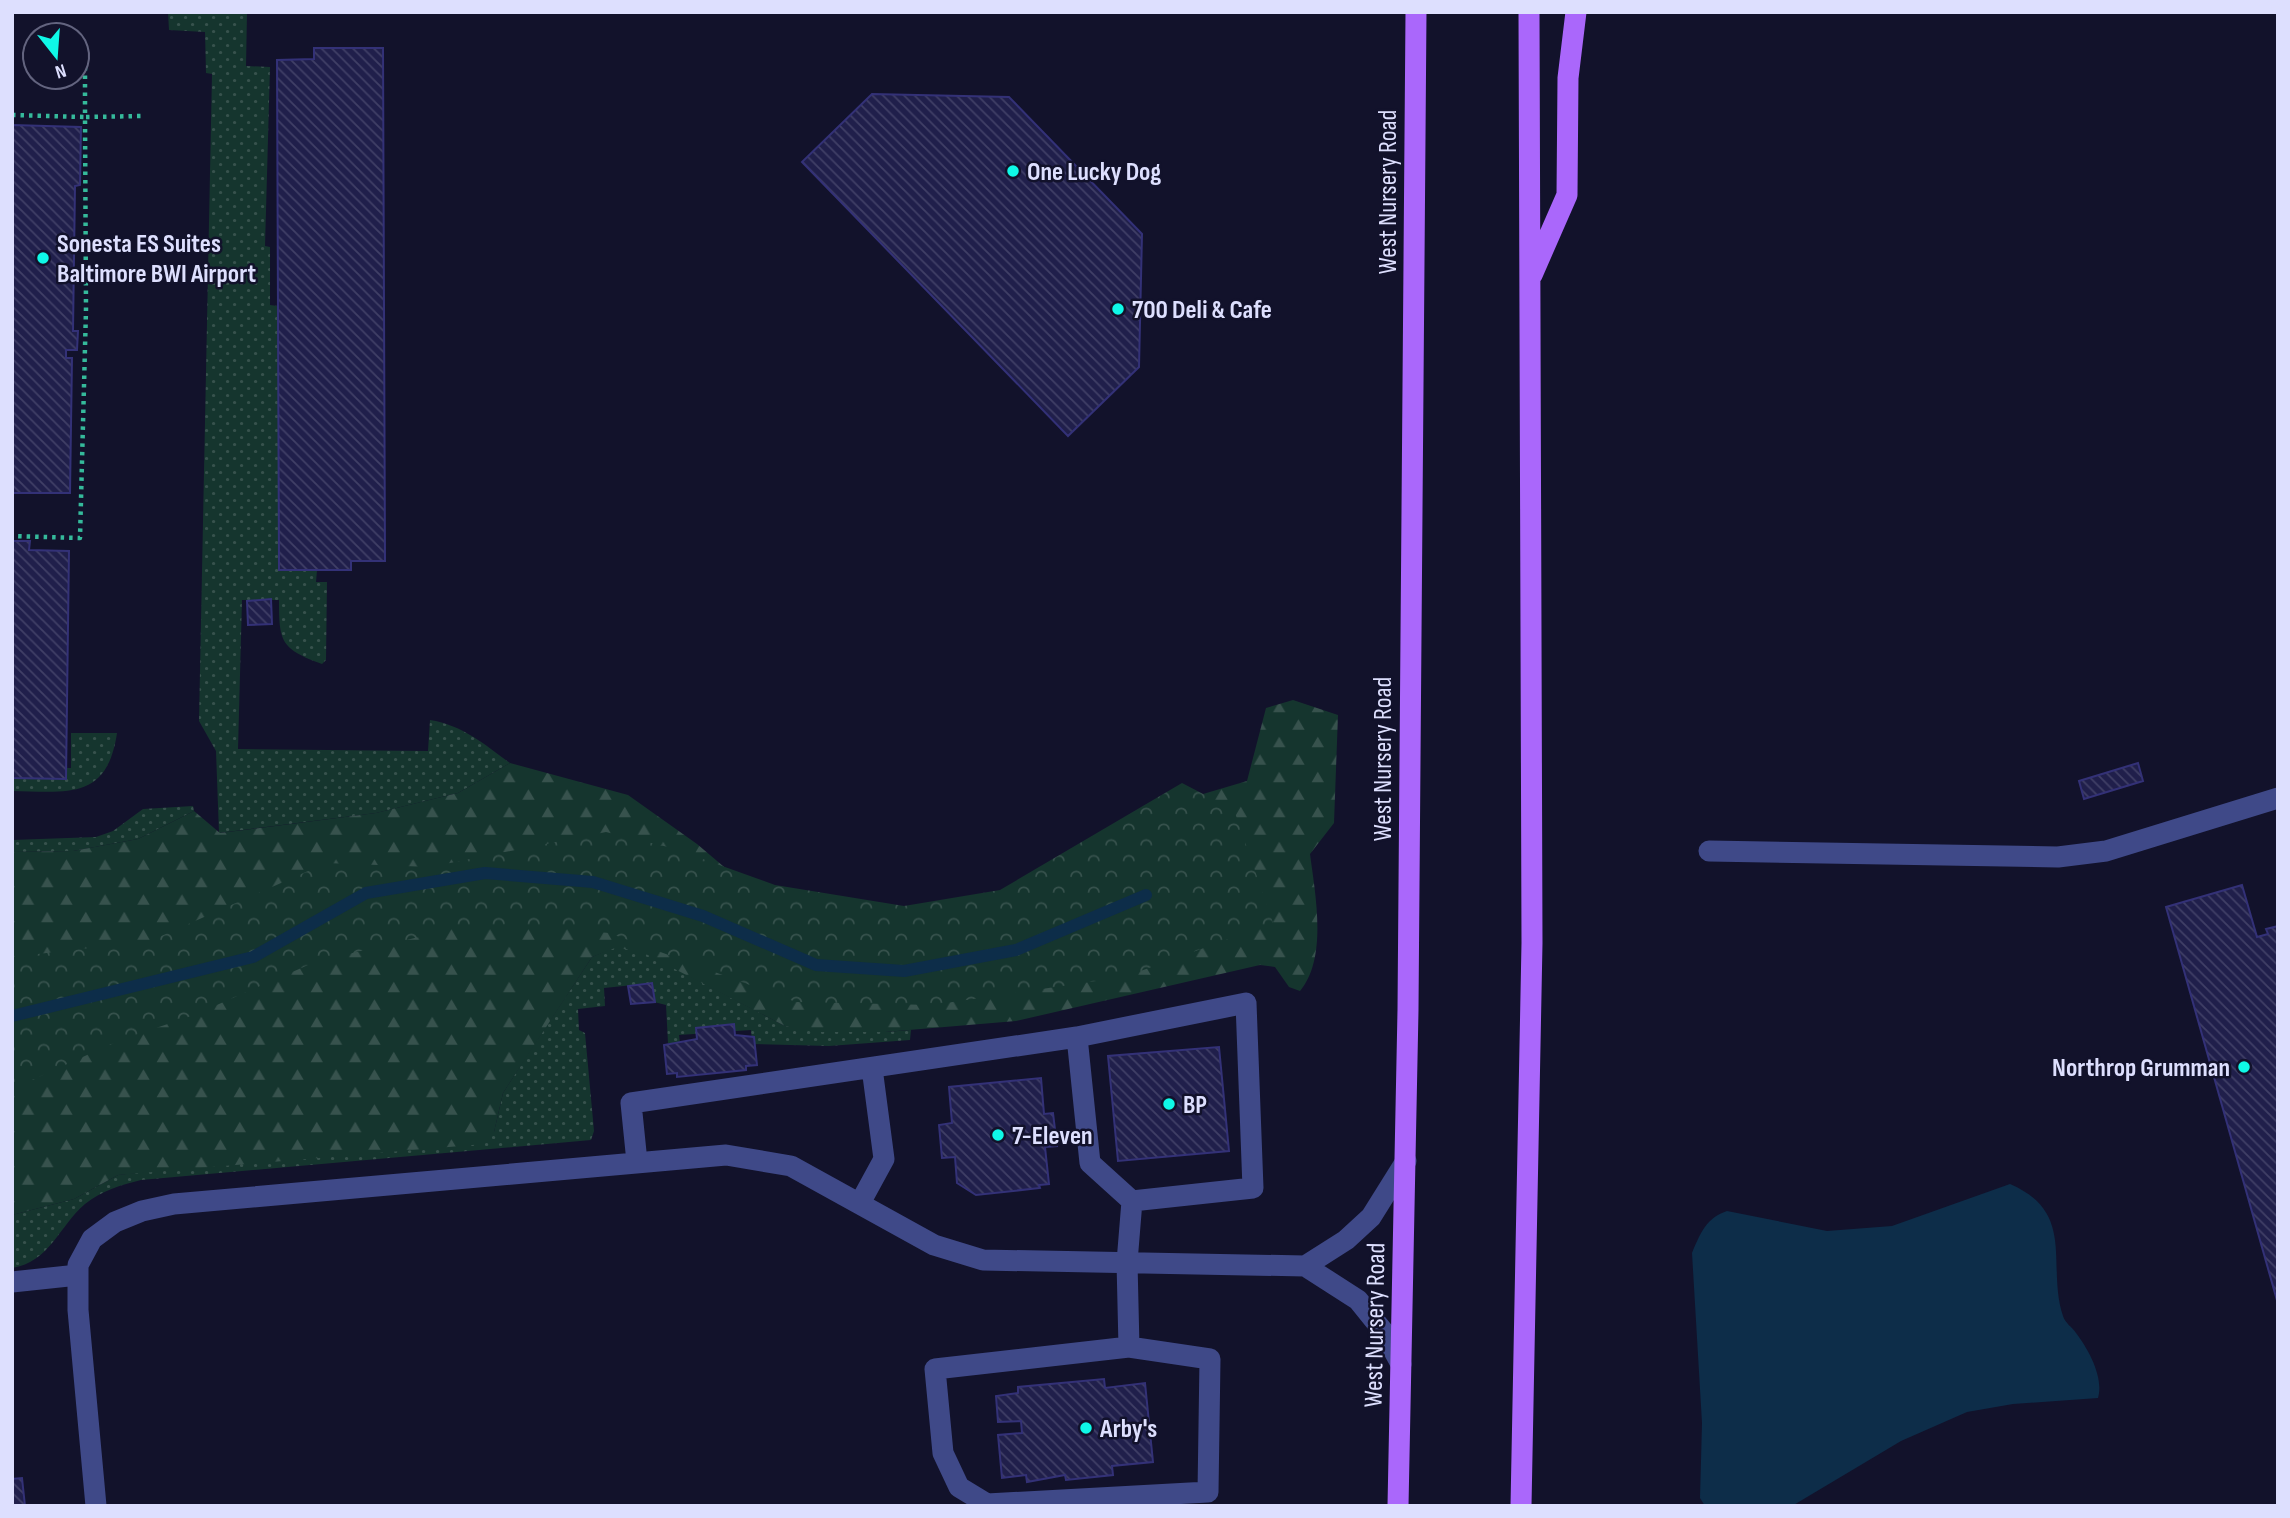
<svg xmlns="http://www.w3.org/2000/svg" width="2290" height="1518" viewBox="0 0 2290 1518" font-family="'Sofia Sans Condensed',sans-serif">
<defs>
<pattern id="grass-dots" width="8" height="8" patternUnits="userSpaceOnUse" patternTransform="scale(1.75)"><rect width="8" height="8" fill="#15352e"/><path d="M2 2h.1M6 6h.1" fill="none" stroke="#37524d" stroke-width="1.8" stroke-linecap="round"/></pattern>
<pattern id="forest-firs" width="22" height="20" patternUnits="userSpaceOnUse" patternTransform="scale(1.75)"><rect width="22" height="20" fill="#15352e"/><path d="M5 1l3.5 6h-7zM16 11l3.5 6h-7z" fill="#37524d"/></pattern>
<pattern id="park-crowns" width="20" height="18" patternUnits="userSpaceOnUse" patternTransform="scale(1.75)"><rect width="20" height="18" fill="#15352e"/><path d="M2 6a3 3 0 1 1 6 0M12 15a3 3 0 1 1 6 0" fill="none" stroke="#37524d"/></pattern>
<pattern id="building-back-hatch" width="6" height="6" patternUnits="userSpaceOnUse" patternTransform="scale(1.75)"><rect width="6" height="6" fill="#201f4b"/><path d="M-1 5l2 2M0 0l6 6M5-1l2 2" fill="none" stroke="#403f66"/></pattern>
</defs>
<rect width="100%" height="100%" fill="#12122b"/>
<path fill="url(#grass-dots)" d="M168 12H247L246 66 270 67 265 246 270 247V305L278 306 279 570H317L316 582H327L326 660 322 664C281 649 279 642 279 600H242L238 749 428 751 430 720C462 725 484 744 510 763L458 793 376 813 219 833 216 751 199 721 212 74 206 73 205 32 169 30Z
M71 733H117C107 800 69 792 12 791V767L71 768Z
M193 806 194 811 138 839 73 851 12 852V840L96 837 113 831 143 809Z
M615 947 640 950 785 1026 885 1032 911 1030 910 1040 829 1046 752 1044 751 1030 679 1035 680 1043H668L666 1005 654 1002 653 983 604 988 605 1006 578 1009 579 1030 585 1033 594 1131 591 1140 141 1180C121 1185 101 1191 85 1204 59 1226 50 1262 12 1268V1215L74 1199 118 1175 494 1132 503 1093 524 1060 592 957Z"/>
<path fill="url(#forest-firs)" d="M1293 700 1338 715 1334 823 1310 854C1315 893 1328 958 1300 991L1289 987 1275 967 1260 965 1016 1021 885 1032H817L785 1026 640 951 615 948 592 957 503 1093 494 1132 484 1144 118 1175 74 1199 12 1215V852L73 851 138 839 194 811 220 833 376 813 458 793 510 763 628 795 697 844 756 894 940 935 1176 802 1247 781 1266 708Z"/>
<path fill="url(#park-crowns)" d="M1182 783 1234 810 1273 923 1124 977 932 1005 796 1002 609 933 512 924 452 929 315 962 194 1015 118 1041 12 1089V957L150 941 326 863 430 867 606 832 672 848 775 885 904 906 1000 890Z"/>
<path fill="#0d2d49" d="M2010 1184C2077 1213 2046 1265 2063 1316 2065 1323 2072 1327 2076 1333 2089 1350 2104 1378 2098 1398L2013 1404 1967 1412 1901 1441 1792 1506H1705L1700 1498 1702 1423 1692 1253C1700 1234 1706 1218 1727 1211L1827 1231 1892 1226Z"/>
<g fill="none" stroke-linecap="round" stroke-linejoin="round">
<path stroke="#0d2d49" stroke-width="12" d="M12 1016 253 957 366 893 485 873 593 882 703 916 816 965 904 971 1016 950 1146 895"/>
</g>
<path fill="url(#building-back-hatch)" stroke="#333177" stroke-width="2" d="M314 48H383L385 561H351V570H279L277 60 314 59Z
M872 94 1009 97 1142 234 1139 367 1068 436 802 162Z
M12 125 81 127 80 185 75 186 73 331H78L77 350H66V358H72L70 493H12Z
M12 125 81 127 80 185 75 186 73 331H78L77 350H66V358H72L70 493H12Z
M12 541H30L29 550 69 551 66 779 12 778Z
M12 541H30L29 550 69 551 66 779 12 778Z
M271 599 272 624 248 625 247 601Z
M2138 763 2143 781 2084 799 2079 781Z
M2242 885 2257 937 2268 934 2266 929 2278 926V1304L2166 907Z
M652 983 655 1002 631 1004 628 986Z
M734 1024 735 1035 754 1037 757 1065 746 1066V1070L677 1077V1073L667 1074 664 1045 697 1039 696 1028Z
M1219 1047 1229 1151 1118 1161 1108 1056Z
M1041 1078 1044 1114 1053 1113 1057 1146 1045 1147 1049 1184 1039 1185 1040 1188 976 1195 957 1183 955 1157 942 1158 939 1125 952 1123 949 1087Z
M1104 1379 1105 1388 1145 1383 1153 1462 1112 1466 1113 1475 1066 1480 1065 1475 1027 1482 1026 1475 1002 1478 998 1435 1022 1433 1021 1421 998 1422 996 1396 1018 1393V1387Z
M22 1478 25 1506H12V1479Z"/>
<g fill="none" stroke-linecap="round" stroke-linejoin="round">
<path stroke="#35ba9b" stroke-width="4.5" stroke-dasharray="3.5 5" stroke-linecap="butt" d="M85 50V117L144 116
M12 115 85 117 86 309 80 538 12 536"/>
<path stroke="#3f4988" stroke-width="21" d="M1709 851 2058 857 2106 851 2278 798
M1077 1037 1090 1163 1132 1201
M637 1162 631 1103 1077 1037 1246 1003 1253 1188 1132 1201 1127 1262 1129 1347 1210 1359 1208 1492 987 1504 959 1487 943 1453 935 1369 1129 1347
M860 1203 884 1159 872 1068
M1305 1266 1346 1240 1371 1217 1406 1161
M12 1282 78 1275
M96 1506 78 1310V1265L92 1239 115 1222 142 1211 174 1204 726 1155 791 1166 934 1245 983 1260 1305 1266 1358 1300 1383 1331 1401 1364"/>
<path stroke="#aa67fb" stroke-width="21" d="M1532 275 1567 195 1568 78 1576 12
M1398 1506 1408 1010 1416 12
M1521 1506 1532 943 1529 12"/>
</g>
<g fill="#0ff8e7" stroke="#12122b" stroke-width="2.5">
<circle cx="1013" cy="171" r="7"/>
<circle cx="43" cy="258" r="7"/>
<circle cx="1118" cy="309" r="7"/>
<circle cx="2244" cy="1067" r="7"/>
<circle cx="1169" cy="1104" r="7"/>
<circle cx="998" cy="1135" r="7"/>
<circle cx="1086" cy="1428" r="7"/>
</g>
<g text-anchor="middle" stroke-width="5" stroke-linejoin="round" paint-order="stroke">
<g font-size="26" font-weight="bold" fill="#dddffe" stroke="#12122b" text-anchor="start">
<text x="1027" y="180">One Lucky Dog</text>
<text x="57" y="252">Sonesta ES Suites<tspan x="57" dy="30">Baltimore BWI Airport</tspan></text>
<text x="1132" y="318">700 Deli &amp; Cafe</text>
<text x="2230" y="1076" text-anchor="end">Northrop Grumman</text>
<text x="1183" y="1113">BP</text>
<text x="1012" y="1144">7-Eleven</text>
<text x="1100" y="1437">Arby's</text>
</g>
<g font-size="26" fill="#dddffe" stroke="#12122b">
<text transform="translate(1387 192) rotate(-90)" y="9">West Nursery Road</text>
<text transform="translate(1382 759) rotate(-90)" y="9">West Nursery Road</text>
<text transform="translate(1374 1325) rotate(-89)" y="9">West Nursery Road</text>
</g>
</g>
<rect width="2290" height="1518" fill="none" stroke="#dddffe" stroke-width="28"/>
<g transform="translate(56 56) rotate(163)"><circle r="33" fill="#12122b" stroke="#63647f" stroke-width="2"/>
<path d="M0-5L12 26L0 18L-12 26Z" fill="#0ff8e7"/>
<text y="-10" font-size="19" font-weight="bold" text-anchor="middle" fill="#dddffe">N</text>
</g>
</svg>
